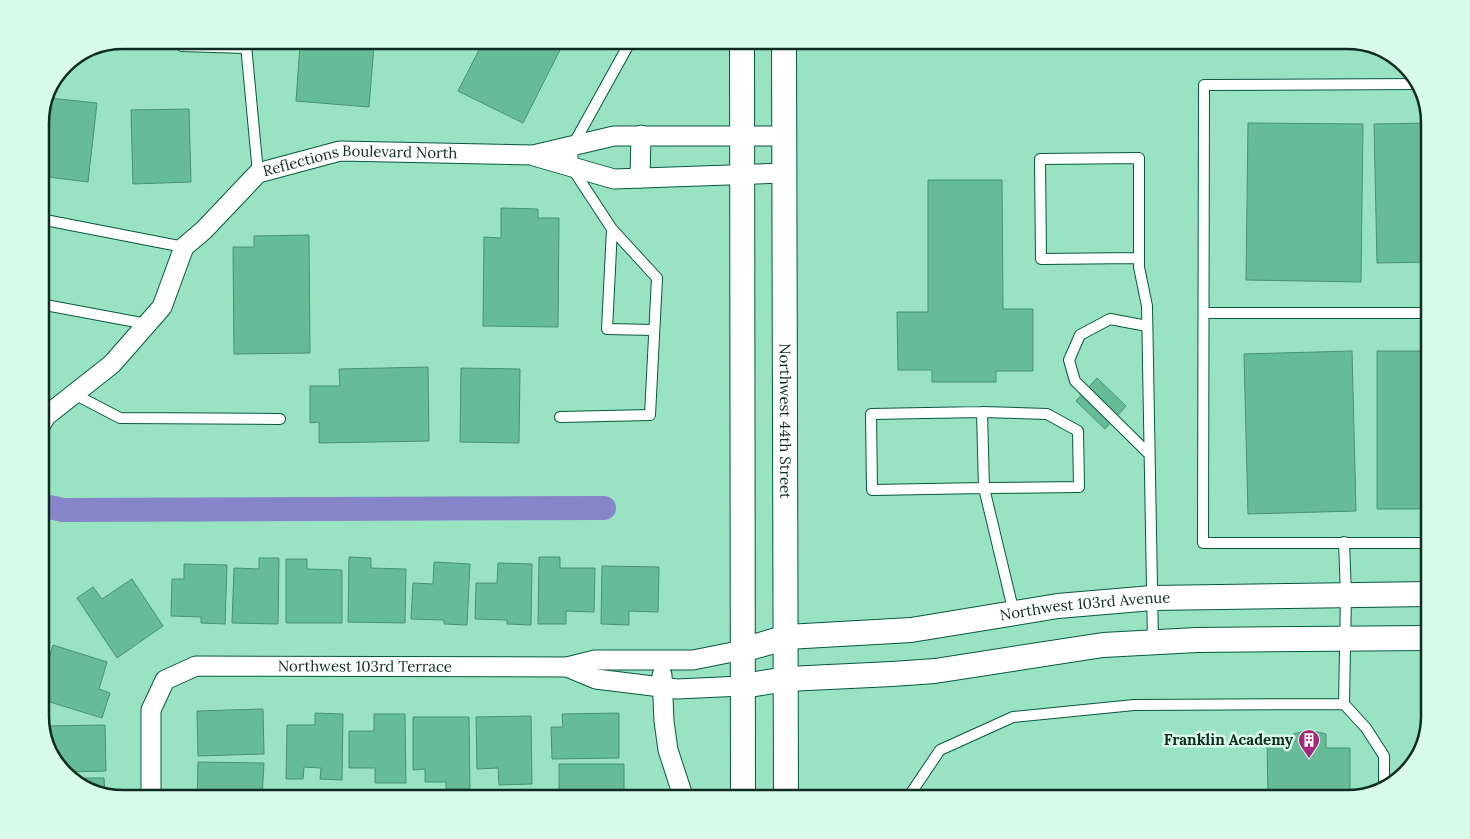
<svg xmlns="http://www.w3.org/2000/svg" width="1470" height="839" viewBox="0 0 1470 839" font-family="Lora,serif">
<rect width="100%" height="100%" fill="#9ae3c2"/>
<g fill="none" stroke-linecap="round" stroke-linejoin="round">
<path stroke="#8685c9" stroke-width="24" d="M40 505 63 510 604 508"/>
</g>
<path fill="#65bc96" stroke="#499172" d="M482 44H563L523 123 458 91Z
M300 45H374L369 107 296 101Z
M49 98 97 103 88 182 40 176V118Z
M189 109 191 182 133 184 131 110Z
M1248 123 1363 124 1361 282 1246 280Z
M1430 123V262L1377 263 1374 124Z
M928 180H1002L1003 309H1033V371H996V382H932V370H898L897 312H928Z
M501 208 538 209V218H559L558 327 483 326 484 237 501 238Z
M309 235 310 353 234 354 233 247H254V236Z
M1352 351 1356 511 1248 514 1244 354Z
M1377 351H1430V509H1377Z
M428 367 429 441 319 443V422L310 423V386H340L339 369Z
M461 368 520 369 519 443 460 442Z
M1097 378 1126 406 1105 429 1076 401Z
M349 557 371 558V568L406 569 405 623 348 622Z
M539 557H560V568H595L594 612 566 611V624H538Z
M259 558H279L278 624 232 623 234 568 259 569Z
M286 559H307V569L342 570V623H286Z
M434 562 470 564 467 625 444 624V620L411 619 413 583 433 584Z
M498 563 532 564 531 625 507 624V620L475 619 476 583H497Z
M184 564 227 565 225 624 201 623V617L171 616 172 579H184Z
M602 566 659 567 658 612 629 611V625L601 624Z
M132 579 163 626 117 658 77 598 93 587 102 599Z
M53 645 107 662 99 689 110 693 102 718 40 699V688Z
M263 709 264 754 198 756 197 711Z
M315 713 343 714 342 780 320 779 321 768 304 767 303 779H286L287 725H315Z
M619 713V758L552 759 551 727H563L562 714Z
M374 714H405L406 783H375V768H349V731H374Z
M531 716 532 784 499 785 498 768 477 769 476 717Z
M413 717H469L470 789H446V782H425V769L413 770Z
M105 725 106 771 64 772 54 762 42 726Z
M1309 730 1326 734V748H1350V798L1268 799 1267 740 1292 739 1293 734Z
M198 762 264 763 262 799H197Z
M559 764H624V799H559Z
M73 778H104L105 794 82 788Z"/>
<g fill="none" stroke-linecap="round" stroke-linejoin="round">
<g stroke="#045a3f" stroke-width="12">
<path id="service" d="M246 45 258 173
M182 46 246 48
M1420 84 1204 85 1203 543H1430
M40 219 184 247
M612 229 607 329 654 330
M1138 258 1041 259 1040 159 1139 158V267L1147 306 1153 643
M40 304 147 324
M1204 313H1430
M1147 326 1110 319 1080 335 1069 360 1075 381 1149 454
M74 394 120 418 280 419
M982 412 984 488 872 490 871 414 982 412 1047 414 1078 431 1079 487 984 488 1014 613
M560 417 650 415 657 278 612 229 572 168 573 145 629 44
M1344 704 1366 728 1384 756V789
M907 799 940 750 1013 717 1134 705 1344 704 1346 595 1344 542"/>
</g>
<g stroke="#045a3f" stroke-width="21">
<g id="minor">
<path d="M534 156 614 179 784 173"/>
<path d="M640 178 641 135"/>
<path id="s1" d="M40 426 46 416 112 364 162 307 184 247 204 230 258 173 340 151 533 155 614 136H783"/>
<path d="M567 667 596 679 677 689 742 686"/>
<path d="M662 675 664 721 668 750 684 799"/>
<path id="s2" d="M151 799V710L165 680 196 666 567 667 595 660H693L743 650"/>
</g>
</g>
<g stroke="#045a3f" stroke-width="26">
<g id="tertiary">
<path d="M742 43 743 799"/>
<path id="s3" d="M784 43 786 799"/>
<path id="s4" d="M743 650 787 637 911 630 1058 606 1152 598 1430 594"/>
<path d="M742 686 787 679 892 674 935 671 1103 645 1197 640 1430 638"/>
</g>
</g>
<use href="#service" stroke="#fff" stroke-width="10"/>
<use href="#minor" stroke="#fff" stroke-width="19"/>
<use href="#tertiary" stroke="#fff" stroke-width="24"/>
</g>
<defs>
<g id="building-pin" transform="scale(1.125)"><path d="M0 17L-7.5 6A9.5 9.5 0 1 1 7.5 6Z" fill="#a4287c" stroke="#d8fbea"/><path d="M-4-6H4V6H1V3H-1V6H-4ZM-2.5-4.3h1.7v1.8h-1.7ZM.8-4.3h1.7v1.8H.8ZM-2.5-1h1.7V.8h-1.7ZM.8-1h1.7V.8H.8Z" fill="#fff"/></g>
</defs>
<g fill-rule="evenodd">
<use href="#building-pin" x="1309" y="740"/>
</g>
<g text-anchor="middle" stroke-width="5" stroke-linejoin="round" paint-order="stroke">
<g font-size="15" fill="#0e2d20" stroke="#d8fbea">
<text dy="5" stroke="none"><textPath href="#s1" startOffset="444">Reflections Boulevard North</textPath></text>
<text dy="5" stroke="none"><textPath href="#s3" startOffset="378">Northwest 44th Street</textPath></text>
<text dy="5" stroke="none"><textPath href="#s4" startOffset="346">Northwest 103rd Avenue</textPath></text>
<text dy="5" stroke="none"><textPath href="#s2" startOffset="325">Northwest 103rd Terrace</textPath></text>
</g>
<g font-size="15" font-weight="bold" fill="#0e2d20" stroke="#d8fbea" text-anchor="end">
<text x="1293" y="745">Franklin Academy</text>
</g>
</g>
<path d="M0 0H1470V839H0ZM123 49H1347A74 74 0 0 1 1421 123V716A74 74 0 0 1 1347 790H123A74 74 0 0 1 49 716V123A74 74 0 0 1 123 49Z" fill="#d8fbea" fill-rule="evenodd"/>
<path fill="none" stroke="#0e2d20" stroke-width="2.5" d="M123 49H1347A74 74 0 0 1 1421 123V716A74 74 0 0 1 1347 790H123A74 74 0 0 1 49 716V123A74 74 0 0 1 123 49Z"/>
</svg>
